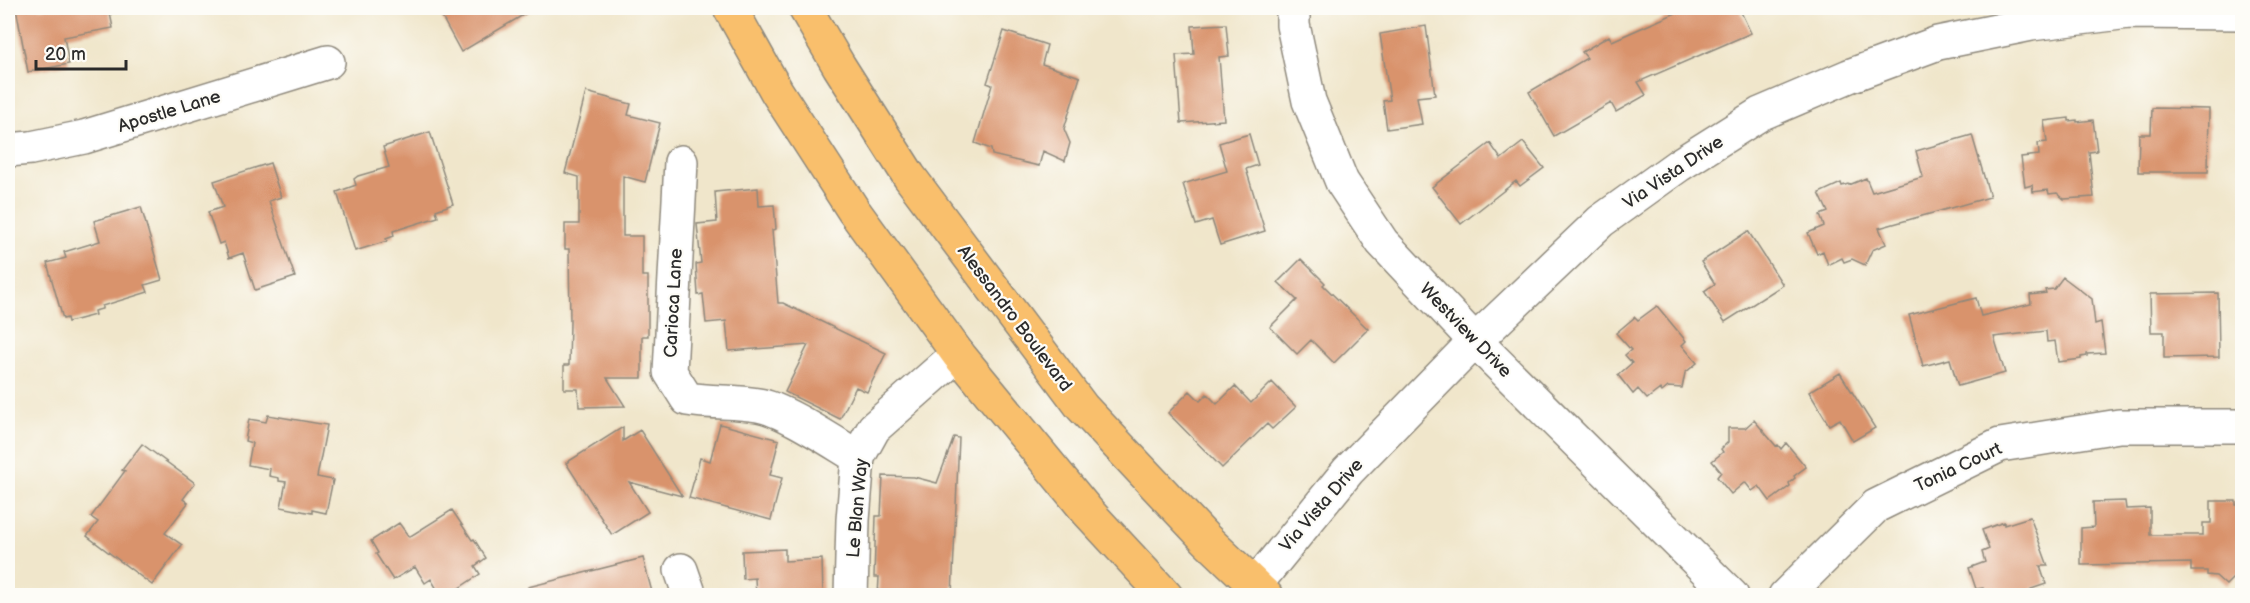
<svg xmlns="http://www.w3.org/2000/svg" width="2250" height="603" viewBox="0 0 2250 603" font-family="'Balsamiq Sans',sans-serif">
<rect width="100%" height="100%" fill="#fdfcf7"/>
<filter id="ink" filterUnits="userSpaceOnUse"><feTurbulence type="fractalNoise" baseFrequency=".0167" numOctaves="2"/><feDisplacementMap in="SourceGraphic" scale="12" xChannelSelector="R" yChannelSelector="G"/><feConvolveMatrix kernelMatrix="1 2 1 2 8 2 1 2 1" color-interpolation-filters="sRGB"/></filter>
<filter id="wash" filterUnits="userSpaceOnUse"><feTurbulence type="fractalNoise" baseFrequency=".008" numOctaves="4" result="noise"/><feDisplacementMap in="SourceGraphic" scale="24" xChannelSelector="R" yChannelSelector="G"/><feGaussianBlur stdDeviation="1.35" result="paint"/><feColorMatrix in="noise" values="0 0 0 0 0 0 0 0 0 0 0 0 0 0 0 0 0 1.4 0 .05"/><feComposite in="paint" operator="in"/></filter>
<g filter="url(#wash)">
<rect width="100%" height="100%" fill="#f0e6cb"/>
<g id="blocks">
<path fill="#d9936c" d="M16 8H109L113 28 64 37 69 64 28 72Z
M437 8H535L461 52Z
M1687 8H1739L1751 33 1638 82 1646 95 1616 112 1611 103 1554 136 1529 92 1587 58 1582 52 1609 36 1612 41Z
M1226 24 1229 56 1219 57 1224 120 1181 123 1176 55 1194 54 1192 26Z
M1426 26 1435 95 1417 97 1422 124 1387 129 1383 101 1390 100 1380 34Z
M1004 31 1047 45 1042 64 1080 77 1064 129 1070 143 1065 161 1043 151 1039 166 992 155 991 149 975 143 992 85 987 83Z
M586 92 631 104 628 115 660 123 645 182 623 176V236H642V276H648V336H642V378H607L625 406 579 407 578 389H564V365H569L570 322 569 249H565V224H579V177L565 173Z
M2152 108 2209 109 2208 172H2138L2139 134H2151Z
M2069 118V121L2077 120V122L2093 120 2097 151 2089 152 2094 197 2064 199 2057 193 2049 194 2048 190 2033 192 2032 185 2025 187 2021 157 2039 155 2038 143 2047 142 2044 121Z
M430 132 453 204 436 210 438 217 393 231 394 236 386 239 387 241 355 251 337 192 356 185 354 179 358 176 389 167 383 147Z
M1249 134 1258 165 1246 169 1265 231 1220 245 1212 220 1196 225 1183 184 1227 171 1219 143Z
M1972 135 1990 197 1879 228 1886 244 1872 250 1865 265 1852 259 1844 262 1842 258 1828 265 1823 251 1817 254 1808 233 1824 226 1820 215 1828 212 1819 193 1841 183 1842 186 1848 184 1849 185 1866 178 1872 192 1923 177 1916 151Z
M1523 142 1544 168 1520 186 1516 181 1461 224 1432 187 1490 143 1501 159Z
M270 163 281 197 269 201 295 277 255 290 243 253 229 258 224 242 219 244 208 212 223 207 214 181Z
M758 188 759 206 774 205 776 229 772 230 778 303H783L886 353 867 392 856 387 840 419 785 392 808 345 729 351 726 321 706 323 703 294 698 295 696 264 701 263 697 224 717 222 715 192Z
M141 207 162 280 145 285 148 292 102 306V309L94 311 95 315 68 322 67 318 63 319 47 263 66 258 64 252 100 241 94 221Z
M1748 231 1783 285 1725 322 1704 291 1715 284 1701 262Z
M1301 259 1325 283 1323 285 1368 329 1334 363 1311 340 1297 354 1270 327 1297 300 1278 282Z
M2063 277 2092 299 2095 324 2101 322 2105 353 2087 354V356L2081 357V359L2058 362 2055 341 2047 342 2046 331 1994 337 2005 373 1958 386 1950 359 1923 366 1909 315 1976 298 1981 316 2031 304 2030 295 2046 293 2045 290 2054 289Z
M2218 293 2219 357 2164 358V332H2151L2150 294Z
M1657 306 1686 341 1682 345 1697 363 1685 373 1682 388 1668 387 1662 392 1660 389 1647 399 1638 389 1633 394 1618 375 1632 363 1625 355 1631 350 1616 333 1635 317 1638 320Z
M1840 373 1875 428 1853 441 1840 419 1829 425 1809 392Z
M1272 382 1296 407 1272 429 1267 424 1222 468 1168 413 1190 391 1200 401 1207 394 1217 404 1235 386 1251 403Z
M268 415 327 425 317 477 333 480 326 513 312 510V513L281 507 286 482 279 481V478L269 476 270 469 248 465 252 443 245 441 249 419 266 422Z
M1754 420 1776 446 1778 445 1781 449 1786 443 1806 467 1794 476 1795 478 1789 483 1790 486 1770 501 1759 486 1752 491 1745 482 1731 494 1717 477 1721 472 1712 461 1723 452 1721 449 1728 442V428H1745Z
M720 424 779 440 770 475 782 478 771 520 689 498 700 458 710 461Z
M623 427V441L640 430 682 496 629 482 648 512 612 535 566 463Z
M954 437 959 438 952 596H878L879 577H874L876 516H881L883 476 914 477 937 483Z
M142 444 195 483 183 499 188 503 165 533 182 545 152 585 87 536 98 522 91 517 125 471 122 470Z
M2125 501 2126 509 2150 508V535H2203V523H2211V501H2236V505H2242V575H2236L2226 585 2216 576 2207 575V571H2191V563L2081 565V528L2094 527 2093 502Z
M452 510 472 540 474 539 486 558 475 566 480 574 447 596H441L431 579 425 583 415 567 393 580 376 554 378 553 371 541 399 523 409 537Z
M2030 517 2048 566H2040L2046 584 2031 589 2028 596H1986L1983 588 1976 589 1969 568 1985 562 1982 552 1989 549 1982 530 2004 522V525Z
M785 549V561L822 559 823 596H756L755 578 743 579 742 551Z
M643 558 653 596H529L528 587Z"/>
</g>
</g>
<g filter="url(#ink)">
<use href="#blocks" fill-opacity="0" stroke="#8e887b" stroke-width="1.5"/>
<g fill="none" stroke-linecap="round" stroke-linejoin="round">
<g stroke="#8e887b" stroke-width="36">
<path id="minor" d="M1293 8V25L1309 101 1342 182 1382 242 1475 341 1732 596
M8 150 31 148 84 137 328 62
M681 162 670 372 687 399C711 403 735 401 758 405 784 409 834 443 858 457
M681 570 690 596
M851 596 853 520 858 457 874 428 958 354
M1246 596 1348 471 1475 341 1601 221 1679 165 1760 114 1849 76 1938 43 2031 24 2129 12 2242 13
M1785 596 1876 506 2000 445 2119 426H2242"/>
</g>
<g stroke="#8e887b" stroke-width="36">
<path id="major" d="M730 8 777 92 854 211 958 354 1088 512 1166 596
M805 8 839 66 909 176 1082 407 1206 539 1266 596"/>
</g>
<use href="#minor" stroke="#fff" stroke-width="33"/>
<use href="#major" stroke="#f9bf6c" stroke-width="33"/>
</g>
</g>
<g text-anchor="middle" stroke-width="4.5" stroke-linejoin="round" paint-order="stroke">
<g font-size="18" fill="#2b2b2b" stroke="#fdfcf7">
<text transform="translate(169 111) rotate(-17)" y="6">Apostle Lane</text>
<text transform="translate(1673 172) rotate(-34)" y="6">Via Vista Drive</text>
<text transform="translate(673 303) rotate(-87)" y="6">Carioca Lane</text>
<text transform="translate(1015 318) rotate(53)" y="6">Alessandro Boulevard</text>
<text transform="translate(1466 330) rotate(46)" y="6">Westview Drive</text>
<text transform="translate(1958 467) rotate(-25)" y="6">Tonia Court</text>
<text transform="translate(1321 505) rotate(-49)" y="6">Via Vista Drive</text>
<text transform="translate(857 508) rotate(-85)" y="6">Le Blan Way</text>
</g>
</g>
<rect width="2250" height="603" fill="none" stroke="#fdfcf7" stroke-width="30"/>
<path d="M36 60v9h90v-9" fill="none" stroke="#2b2b2b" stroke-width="3"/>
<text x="45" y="60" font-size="18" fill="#2b2b2b" stroke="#fdfcf7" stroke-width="4.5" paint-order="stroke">20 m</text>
</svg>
